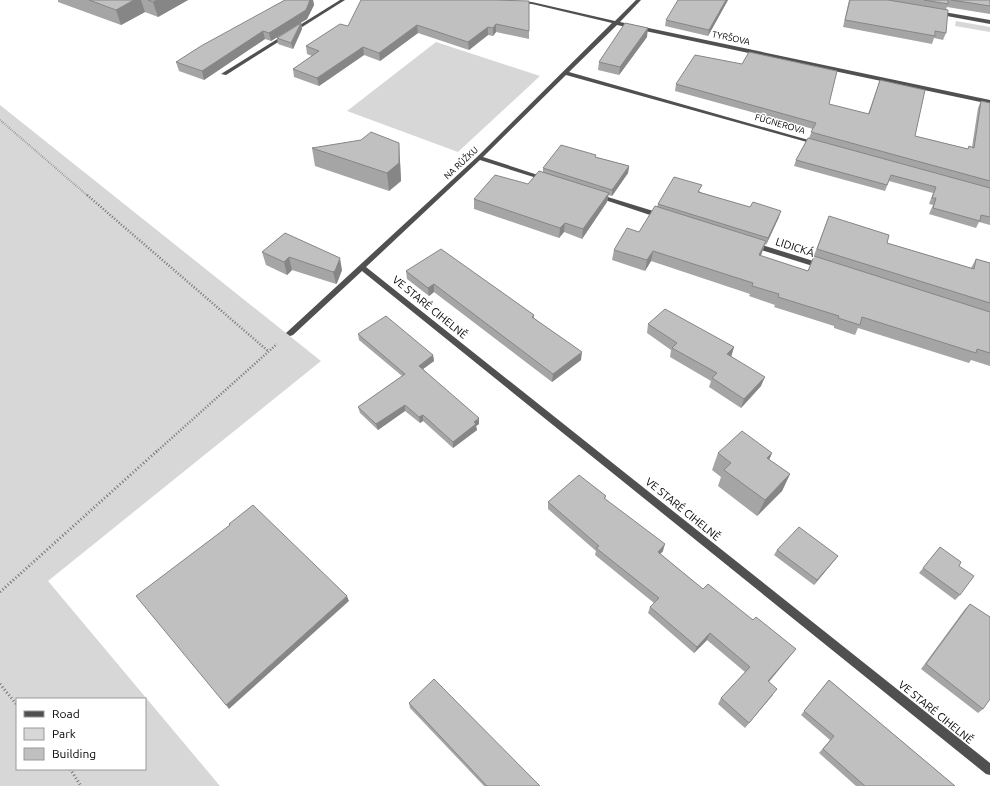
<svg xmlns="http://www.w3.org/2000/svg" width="990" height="786" viewBox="0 0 990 786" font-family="Ubuntu,sans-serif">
<rect width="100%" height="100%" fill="#fff"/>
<path fill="#d7d7d7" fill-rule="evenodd" d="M956 21 990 27V32L955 26Z
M436 42 540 76 458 152 347 111Z
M0 105 321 361 48 581 220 786H0ZM17 699H145V769H17Z"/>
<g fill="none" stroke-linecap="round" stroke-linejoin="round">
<path stroke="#727272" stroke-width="2" stroke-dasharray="0.5 1.5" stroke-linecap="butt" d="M0 120 88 196"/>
<path stroke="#727272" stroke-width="2.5" stroke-dasharray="1 2" stroke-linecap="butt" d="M87 195 268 351
M156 452 277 344"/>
<path stroke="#727272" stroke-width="3" stroke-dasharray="1 2.5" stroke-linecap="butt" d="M0 592 157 451
M0 684 17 705
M70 769 81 786"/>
<path fill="#505050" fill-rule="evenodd" d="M340 0H345L226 75 221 74Z"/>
<path fill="#505050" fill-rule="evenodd" d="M636 0H641L620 22 990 100V104L617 25 569 72 819 143 818 144H814L566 75 483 157 547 178V180H543L480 160 366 267 990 763V775L986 774 362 271 293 335 290 336 286 333 477 157 612 23 532 4 519 3 517 2V1L532 2 615 21Z
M598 194 663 214 664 216 663 218H659L596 197 595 196Z
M752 243H756L823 264 825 266 821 268H819L752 247 751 245Z"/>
<path fill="#505050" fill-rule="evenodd" d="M938 11 990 20V24L936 14 935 13Z"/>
</g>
<path fill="#a5a5a5" d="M58 0H188L158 17 145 12 121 25 58 2Z
M285 0H313L314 5 307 19 271 41 265 39 204 80 179 71 176 62Z
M493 0 529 31V39L496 32 493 36 488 35 469 50 418 33 380 61 364 55 319 86 294 77 293 69 312 56 307 54 306 46 348 26Z
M728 0 708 36 665 26 666 20Z
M849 0H990V14L947 7 946 10V33L943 40 934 38 932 44 843 27Z
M301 23 302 29 293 49 278 44 277 38Z
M647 37 619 75 598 70 599 62Z
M880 80 915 136 968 149 969 146 972 147 978 108 981 101 990 103V225L979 222 976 228 929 214 933 205 929 204 933 193 889 181 885 191 794 166 796 160 809 138 813 129 675 91 676 84 829 104 868 114Z
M312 148 400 161 401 181 389 191 315 166Z
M596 157 629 166 628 173 612 196 608 195 607 202 582 239 564 232 559 238 474 209V199L528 184 543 172V168Z
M700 191V192L779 217 766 245 765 244 761 256 808 271 829 216 887 243 971 268 976 259 990 263V366L971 360 969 363 858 328 855 335 834 328V326L774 307 775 305 749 296 750 294 651 261 645 271 612 260 614 250 639 232 657 207 658 204Z
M285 233 342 270 337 283 336 284 292 270 287 275 266 265 262 252Z
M406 271 534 315V318L581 360 552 382 434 292 429 296 407 279Z
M648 324 734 347 731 357 761 386 741 408 709 387 711 381 670 357 671 350 647 333Z
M358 334 433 355 434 361 423 369 479 424 476 426 477 430 453 448 423 421 420 423 405 411 378 430 360 413 358 407 402 376 359 340Z
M718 453H772L769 460 790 474 782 491 757 516 718 486 721 477 712 470Z
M606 496 605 499 663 551 660 554 703 589 753 620 796 649 769 682 773 695 745 728 718 704 721 698 745 672 707 640 694 653 648 613 650 607 654 603 595 555 596 551 548 509V502Z
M940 547 959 566 960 595 955 600 919 573Z
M777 550 838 556 834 561 814 585 774 555Z
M970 604 983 709 978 713 921 669 965 609Z
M829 680 955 786H856L819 753 830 740 801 715Z
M409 703 540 786H484L410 708Z"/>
<path fill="#868686" d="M134 0H141L145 12 121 25 116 10Z
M157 0H188L158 17 153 2Z
M310 0H313L314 5 307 19 271 41 269 33Z
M726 0H728L708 36 709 30Z
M301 23 302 29 293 49 291 43Z
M496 24V32L493 36V28Z
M417 25 418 33 380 61 379 53Z
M488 27V35L469 50 468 42Z
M648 28 647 37 619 75 620 67Z
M263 31 265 39 204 80 202 71Z
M363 47 364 55 319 86 317 78Z
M399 143 400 161 401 181 389 191 387 173Z
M629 166 628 173 612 196V190Z
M609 193 607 202 582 239 583 229Z
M781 211 779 217 766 245 768 238Z
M565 223 564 232 559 238 560 228Z
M766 241 762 252 756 266 759 255Z
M653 251 651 261 645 271 647 260Z
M289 257 292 270 287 275 284 262Z
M340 258 342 270 337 283 336 284 333 272Z
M434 284V292L429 296 428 288Z
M734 347 731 357 727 354Z
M582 352 581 360 552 382 553 374Z
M433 355 434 361 419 372V366Z
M765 377 761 386 741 408 744 399Z
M405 405V411L378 430 376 424Z
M423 415V421L420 423 419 417Z
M479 418V424L476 426 477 430 453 448V442L474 422Z
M772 453 765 469 767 458Z
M790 474 782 491 757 516 765 500Z
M665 544 663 551 656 559 658 552Z
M838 556 834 561 814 585 817 580Z
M347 596 349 601 229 709 226 705Z
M710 633 707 640 694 653 697 647Z
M796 649 791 655 764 687 768 681Z"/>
<path fill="#c0c0c0" stroke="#868686" d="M89 0H134L116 10Z
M148 0H157L153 2Z
M285 0H310L306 10 269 33 263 31 202 71 176 62 201 46Z
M361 0H493L529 1V31L496 24 493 28 488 27 468 42 417 25 379 53 363 47 317 78 293 69 319 51 306 46 340 24 348 26Z
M678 0H726L709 30 666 20Z
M850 0H888L948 10 946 33 935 31V36L845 20Z
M924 0H948V4Z
M951 0H990V6Z
M301 23 291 43 277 38Z
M625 23 648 28 620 67 599 62Z
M749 52 837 71 829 104 869 114 880 80 925 90 915 136 968 149 969 146 974 148 981 101 990 103V181L811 132 816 123 676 84 695 55 742 64Z
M371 132 399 143V163L387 173 312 148 361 140Z
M808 138 990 188V217L981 215 980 221 933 208 936 198H932L936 187 891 175 887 185 796 160Z
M561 145 596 155 595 157 629 166 612 190 543 168Z
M539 171 609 193 583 229 565 223 560 228 474 199 495 175 528 184Z
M674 177 702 185 698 192 750 207 753 202 781 211 768 238 658 204Z
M655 206 766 241 759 255 808 271 814 256 990 312V353L977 349 976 353 862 317 860 325 838 318 839 316 778 297 779 294 752 286 753 283 653 251 647 260 614 250 627 228 639 232Z
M829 216 889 235 887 243 974 269 976 259 990 263V303L817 249Z
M285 233 340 258 335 271 333 272 289 257 284 262 262 252Z
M441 249 534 315 532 317 582 352 553 374 434 284 428 288 406 271Z
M665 309 734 347 727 354 765 377 744 399 712 378 717 373 672 348 677 343 648 324Z
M386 316 433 355 419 366 479 418 474 422 476 424 453 442 423 415 419 417 405 405 376 424 358 407 405 374 358 334Z
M742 431 772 453 767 458 790 474 765 500 724 470 731 463 718 453Z
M579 475 606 496 604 498 665 544 658 552 703 589 708 584 753 620 756 617 796 649 768 681 777 689 749 723 721 698 750 667 710 633 697 647 650 607 659 598 596 548 599 546 548 502Z
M253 505 347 596 226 705 136 596 230 525 229 524Z
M799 527 838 556 817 580 777 550Z
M940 547 961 562 959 566 974 576 960 595 923 568Z
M970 604 990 617V699L983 709 926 664Z
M434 679 540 786H487L409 703Z
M829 680 955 786H865L823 749 834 736 804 711Z"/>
<g text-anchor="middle" stroke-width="3" stroke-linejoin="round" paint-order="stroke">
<g font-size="9" fill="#000" stroke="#fff">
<text transform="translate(731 38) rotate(12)" y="3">TYRŠOVA</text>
<text transform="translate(780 124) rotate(16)" y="3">FÜGNEROVA</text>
<text transform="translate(461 163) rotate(-43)" y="3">NA RŮŽKU</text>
</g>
<g font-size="11" fill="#000" stroke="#fff">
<text transform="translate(795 247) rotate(18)" y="4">LIDICKÁ</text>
<text transform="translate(430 307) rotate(39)" y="4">VE STARÉ CIHELNĚ</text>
<text transform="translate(683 509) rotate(39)" y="4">VE STARÉ CIHELNĚ</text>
<text transform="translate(936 712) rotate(39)" y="4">VE STARÉ CIHELNĚ</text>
</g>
</g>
<rect x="16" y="698" width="130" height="72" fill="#ffffff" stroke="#999999"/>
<rect x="24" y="711" width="20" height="6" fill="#505050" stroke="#999999"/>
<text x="52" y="718" font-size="12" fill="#000000">Road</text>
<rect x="24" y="728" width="20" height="12" fill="#d7d7d7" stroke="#999999"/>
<text x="52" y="738" font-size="12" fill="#000000">Park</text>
<rect x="24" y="748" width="20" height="12" fill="#c0c0c0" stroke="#999999"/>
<text x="52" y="758" font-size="12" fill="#000000">Building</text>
</svg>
